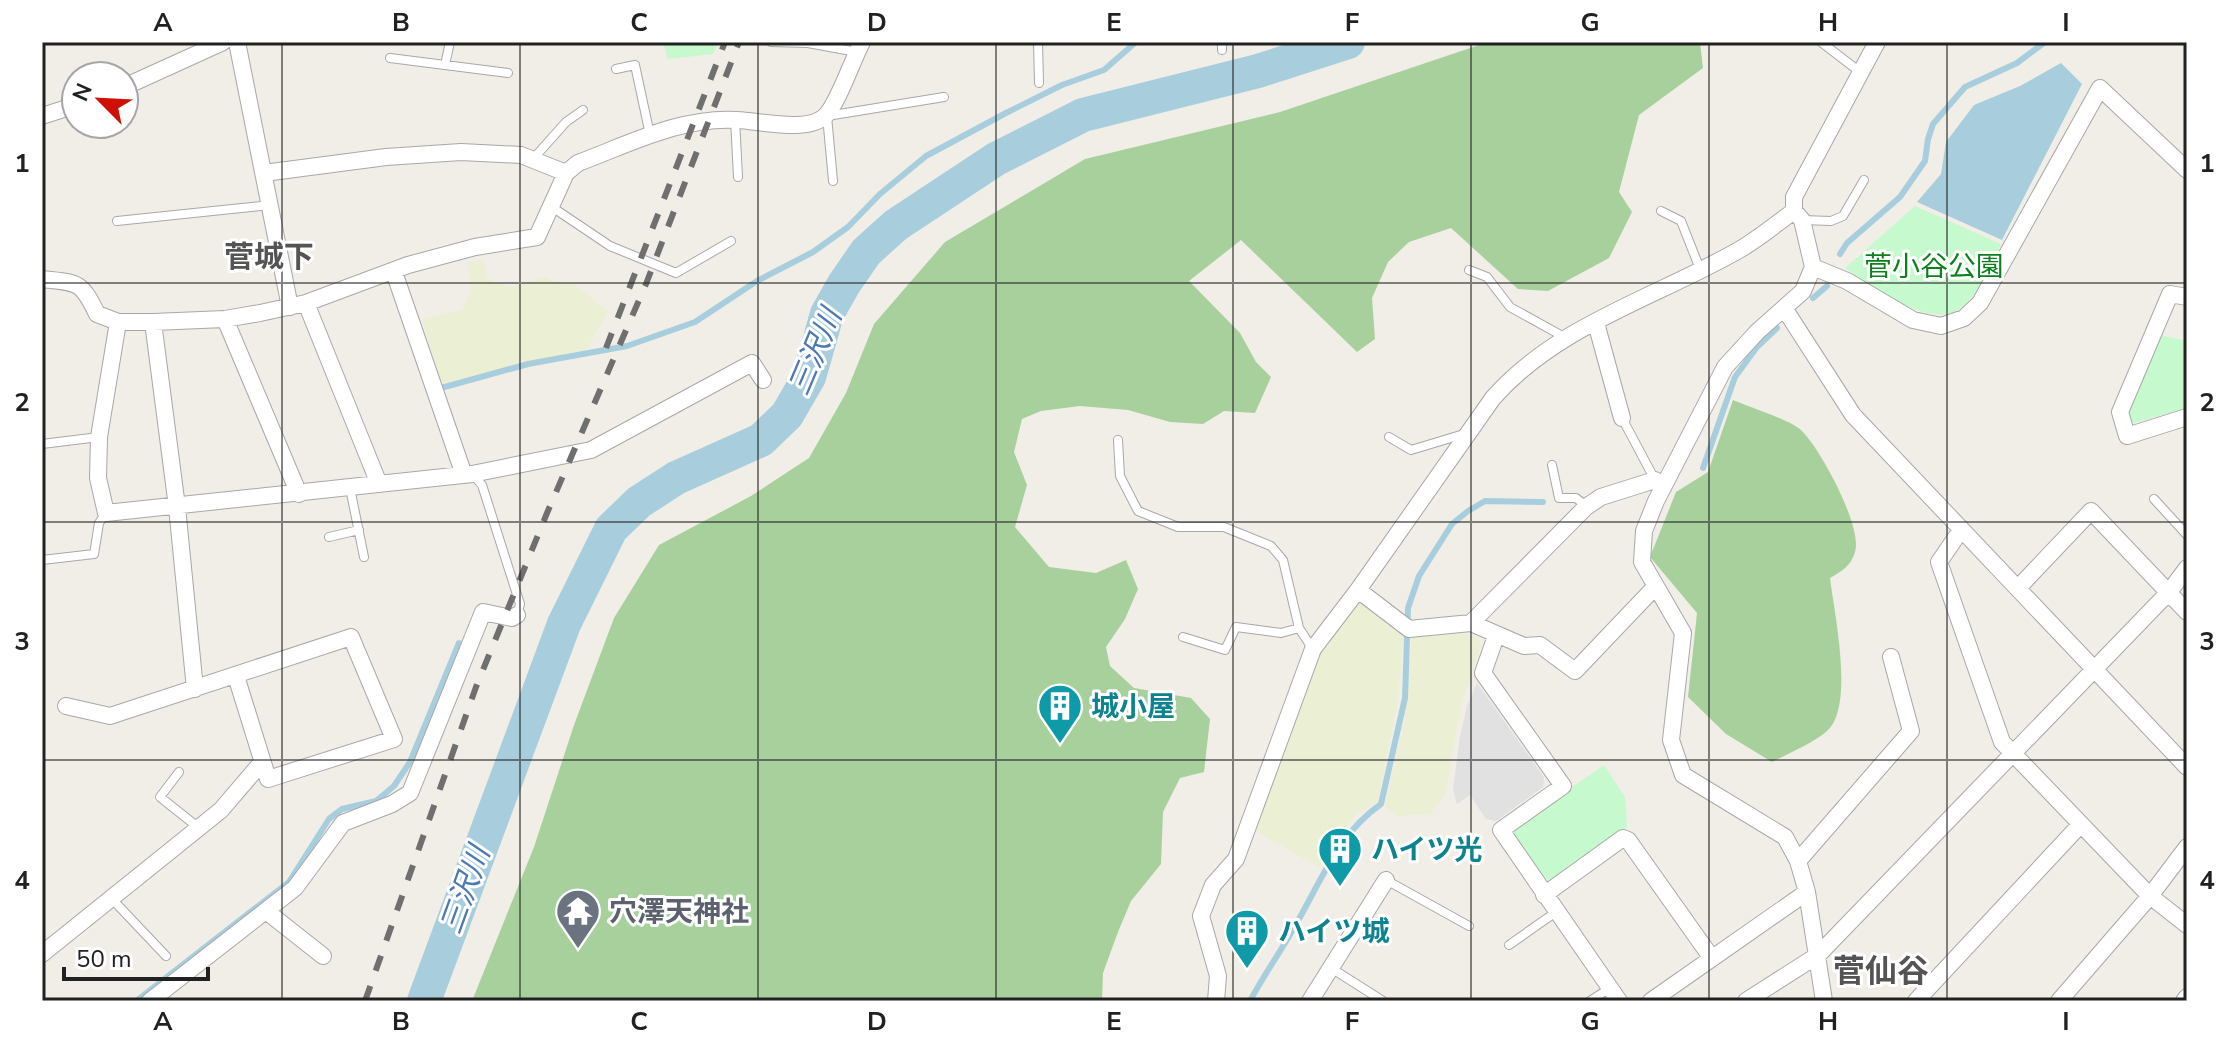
<svg xmlns="http://www.w3.org/2000/svg" width="2229" height="1043" viewBox="0 0 2229 1043" font-family="'Nunito Sans','Noto Sans JP',sans-serif">
<rect width="100%" height="100%" fill="#f1eee7"/>
<path fill="#ebefd3" d="M483 259 487 277 494 283 511 287 547 277 554 282 572 283 608 311 587 349 441 383 422 319 462 310 471 291 468 263Z
M1358 596 1404 633 1398 699 1378 801 1355 815 1319 867 1255 831 1316 652Z
M1471 634 1477 638 1481 647 1471 673 1472 678 1463 697 1445 794 1430 814 1398 816 1385 806 1405 719 1412 636Z"/>
<path fill="#a8d09d" d="M1488 42H1700L1703 68 1639 115 1619 192 1632 212 1609 258 1548 291 1518 289 1451 228 1409 242 1388 262 1372 298 1375 339 1357 352 1241 240 1189 281 1240 333 1256 362 1271 377 1255 413 1224 411 1203 424 1170 422 1128 410 1080 406 1041 411 1022 419 1014 452 1027 485 1015 527 1049 567 1096 573 1126 560 1138 589 1125 619 1106 647 1110 666 1134 688 1191 698 1210 719 1204 772 1180 778 1163 812 1161 864 1131 901 1118 932 1103 973 1102 1001H472L534 847 574 725 614 618 659 545 751 496 809 458 846 393 874 324 945 242 1085 159 1280 112Z
M1733 400C1749 407 1790 420 1801 430 1820 448 1863 527 1855 552 1851 566 1842 571 1830 578 1834 612 1855 707 1827 731 1812 744 1789 753 1772 762L1726 734 1688 697 1697 613 1650 557 1676 492 1708 472Z"/>
<path fill="#c6f9cd" d="M663 42H718L713 54 668 59Z
M1915 206 2001 244C1990 265 1980 292 1962 307 1931 333 1871 285 1845 268Z
M2159 335 2187 341V408L2130 424 2125 410Z
M1604 765 1625 797 1627 827 1551 880 1540 877 1513 836 1517 825Z"/>
<path fill="#e1e1e1" d="M1477 683 1544 777 1543 787 1496 821 1486 819 1470 795 1457 804 1453 790 1460 736 1467 706Z"/>
<path fill="#a8cede" d="M2061 63 2082 84 2002 240 1917 202 1941 174 1946 142 1974 105 2020 86Z"/>
<g fill="none" stroke-linecap="round" stroke-linejoin="round">
<path stroke="#a8cede" stroke-width="6" d="M1840 254 1847 243 1900 197 1925 161 1928 139 1933 124 1965 87 2017 63 2045 42
M1813 298 1827 286
M441 388 528 364 627 346 695 322 757 281 813 252 848 227 880 194 926 156 1006 113 1062 85 1104 70 1136 42
M1703 468 1735 377 1757 347 1777 328
M136 1001 289 882 329 819 342 809 376 801 394 786 410 762 459 643
M1250 1001C1264 975 1281 951 1295 926 1322 880 1337 835 1381 804L1405 698 1408 608 1419 576 1452 524 1468 511 1485 501 1543 502"/>
<path stroke="#a8cede" stroke-width="34" d="M424 1001 564 624 611 529 639 502 676 478 761 440 787 415 809 377 827 314 844 284 866 252 896 225 996 159 1083 115 1258 71 1348 42"/>
<g stroke="#a8a8a8" stroke-width="10">
<path id="lane" d="M771 42 808 43 857 52
M1038 42 1039 83
M1222 42V50
M1821 42 1860 72
M390 58 508 73
M445 65 450 42
M616 69 635 65 650 135
M735 119 738 177
M533 159 566 122 583 110
M833 181 827 116 944 97
M552 207 610 246 676 273 731 241
M1661 211 1681 221 1700 269
M1802 220 1831 221 1843 216 1864 180
M117 221 270 205
M1469 270 1487 277 1510 307 1566 338
M1622 418 1655 480
M1389 437 1411 450 1464 434
M1118 440 1120 476 1138 511 1178 527H1224L1271 546 1283 560 1299 628 1312 648
M42 444 99 437
M1552 465 1559 498H1576L1586 506
M472 474 482 485 520 604 517 615
M350 488 364 557
M2154 499 2187 535
M329 537 359 530
M42 560 94 554 99 523 106 513
M1183 637 1225 650 1236 627 1281 633 1299 628
M179 772 160 797 199 828
M1386 880 1469 926
M112 899 166 956
M1509 945 1556 912
M1331 968 1383 1001
M1590 1001 1610 988"/>
</g>
<g stroke="#a8a8a8" stroke-width="18">
<path id="street" d="M237 42 290 307
M124 87 223 42
M42 116 76 105
M264 173 386 157 461 152 521 155 566 173
M1813 267 1847 281 1913 320 1941 326 1964 318 1980 303 2100 88 2187 170
M394 272 464 475
M42 279C77 283 81 280 97 314L118 322H153L225 319 260 313 306 303 408 265 475 247 537 237 566 173 578 163C629 144 682 116 738 120 760 121 811 134 827 114 838 102 853 59 862 42
M2187 297 2170 294 2120 412 2127 436 2187 417
M306 303 379 484
M1784 308 1853 415 2187 767
M225 319 299 494
M118 322 99 437 98 478 106 513 472 474 591 450 752 363 763 380
M153 322 177 507 195 689
M1596 323 1622 418
M1961 530 1939 562 2002 742 2150 896 2187 925
M2018 588 2091 511 2187 612
M1358 590 1409 629 1471 623 1524 646 1540 645 1575 671 1656 586
M1471 623 1586 507 1601 497 1655 480 1663 486
M1496 636 1483 673 1563 786 1501 830 1619 1001
M66 706 110 716 351 637 394 739 268 779 236 676
M1798 861 1911 731 1891 657
M1544 895 1623 838 1628 840 1711 957
M266 911 323 956
M42 954 221 810 262 762
M150 1001 295 888 343 823 392 804 410 793 483 612 512 618 517 615
M1216 1001 1218 976 1201 916 1213 885 1236 859 1313 649 1358 590 1493 398C1557 325 1657 297 1739 250 1758 239 1776 224 1794 211
M1310 1001 1386 880
M1651 1001 1807 892
M1746 1001 1818 955 2169 592 2187 568
M1824 1001 1807 892 1798 861 1785 837 1683 775 1671 740 1683 633 1642 562 1644 531 1656 501 1725 367 1757 332 1803 291 1813 267 1802 220 1794 211V197L1877 42
M1916 1001 2081 824
M2059 1001 2150 896 2187 847
M2184 1001 2187 997"/>
</g>
<use href="#lane" stroke="#fff" stroke-width="8"/>
<use href="#street" stroke="#fff" stroke-width="16"/>
<path stroke="#6f6f6f" stroke-width="6" stroke-dasharray="16 16" stroke-linecap="butt" d="M606 348 725 42
M365 1001 476 687 547 513 646 284 739 42"/>
</g>
<path fill="none" stroke="#212121" stroke-width="2" stroke-opacity="0.55" d="M282 42V1001M520 42V1001M758 42V1001M996 42V1001M1233 42V1001M1471 42V1001M1709 42V1001M1947 42V1001M42 283H2187M42 522H2187M42 760H2187"/>
<defs>
<g id="building-pin" transform="scale(2.3)"><path d="M0 17L-7.5 6A9.5 9.5 0 1 1 7.5 6Z" fill="#0f9aa8" stroke="#fff"/><path d="M-4-6H4V6H1V3H-1V6H-4ZM-2.5-4.3h1.7v1.8h-1.7ZM.8-4.3h1.7v1.8H.8ZM-2.5-1h1.7V.8h-1.7ZM.8-1h1.7V.8H.8Z" fill="#fff"/></g>
<g id="temple-pin" transform="scale(2.3)"><path d="M0 17L-7.5 6A9.5 9.5 0 1 1 7.5 6Z" fill="#6b7280" stroke="#fff"/><path d="M0-6L5-2H3V0L6.5 2.5H4V6H1.5V3h-3V6H-4V2.5H-6.5L-3 0V-2H-5Z" fill="#fff"/></g>
</defs>
<g fill-rule="evenodd">
<use href="#building-pin" x="1060" y="706"/>
<use href="#building-pin" x="1340" y="849"/>
<use href="#temple-pin" x="578" y="911"/>
<use href="#building-pin" x="1247" y="931"/>
</g>
<g text-anchor="middle" stroke-width="6" stroke-linejoin="round" paint-order="stroke">
<g font-size="28" fill="#0d801e" stroke="#fff">
<text x="1934" y="276">菅小谷公園</text>
</g>
<g font-size="28" font-weight="bold" fill="#0d838f" stroke="#fff" text-anchor="start">
<text x="1091" y="716">城小屋</text>
<text x="1371" y="859">ハイツ光</text>
<text x="1278" y="941">ハイツ城</text>
</g>
<g font-size="28" font-weight="bold" fill="#5b616d" stroke="#fff" text-anchor="start">
<text x="609" y="921">穴澤天神社</text>
</g>
<g font-size="30" font-weight="bold" fill="#545454" stroke="#fff">
<text x="269" y="267">菅城下</text>
</g>
<g font-size="30" font-style="italic" fill="#4d78b1" stroke="#fff">
<text transform="translate(815 352) rotate(-67)" y="10">三沢川</text>
<text transform="translate(465 890) rotate(-70)" y="10">三沢川</text>
</g>
<g font-size="32" font-weight="bold" fill="#545454" stroke="#fff">
<text x="1881" y="982">菅仙谷</text>
</g>
</g>
<rect width="2229" height="1043" fill="none" stroke="#ffffff" stroke-width="88"/>
<g transform="translate(100 100) rotate(294)"><circle r="38" fill="#ffffff" stroke="#a6a6a6" stroke-width="2"/>
<path d="M0-6L14 30L0 20L-14 30Z" fill="#cf0f02"/>
<text y="-12" font-size="22" font-weight="bold" text-anchor="middle" fill="#212121">N</text>
</g>
<path d="M64 967v12h144v-12" fill="none" stroke="#212121" stroke-width="4"/>
<text x="76" y="967" font-size="24" fill="#212121" stroke="#ffffff" stroke-width="6" paint-order="stroke">50 m</text>
<rect x="44" y="44" width="2141" height="955" fill="none" stroke="#212121" stroke-width="3"/>
<g font-size="26" text-anchor="middle" font-weight="bold" fill="#212121">
<text x="163" y="31">A</text>
<text x="401" y="31">B</text>
<text x="639" y="31">C</text>
<text x="877" y="31">D</text>
<text x="1114" y="31">E</text>
<text x="1352" y="31">F</text>
<text x="1590" y="31">G</text>
<text x="1828" y="31">H</text>
<text x="2066" y="31">I</text>
<text x="22" y="172">1</text>
<text x="2207" y="172">1</text>
<text x="22" y="411">2</text>
<text x="2207" y="411">2</text>
<text x="22" y="650">3</text>
<text x="2207" y="650">3</text>
<text x="22" y="889">4</text>
<text x="2207" y="889">4</text>
<text x="163" y="1030">A</text>
<text x="401" y="1030">B</text>
<text x="639" y="1030">C</text>
<text x="877" y="1030">D</text>
<text x="1114" y="1030">E</text>
<text x="1352" y="1030">F</text>
<text x="1590" y="1030">G</text>
<text x="1828" y="1030">H</text>
<text x="2066" y="1030">I</text>
</g>
</svg>
